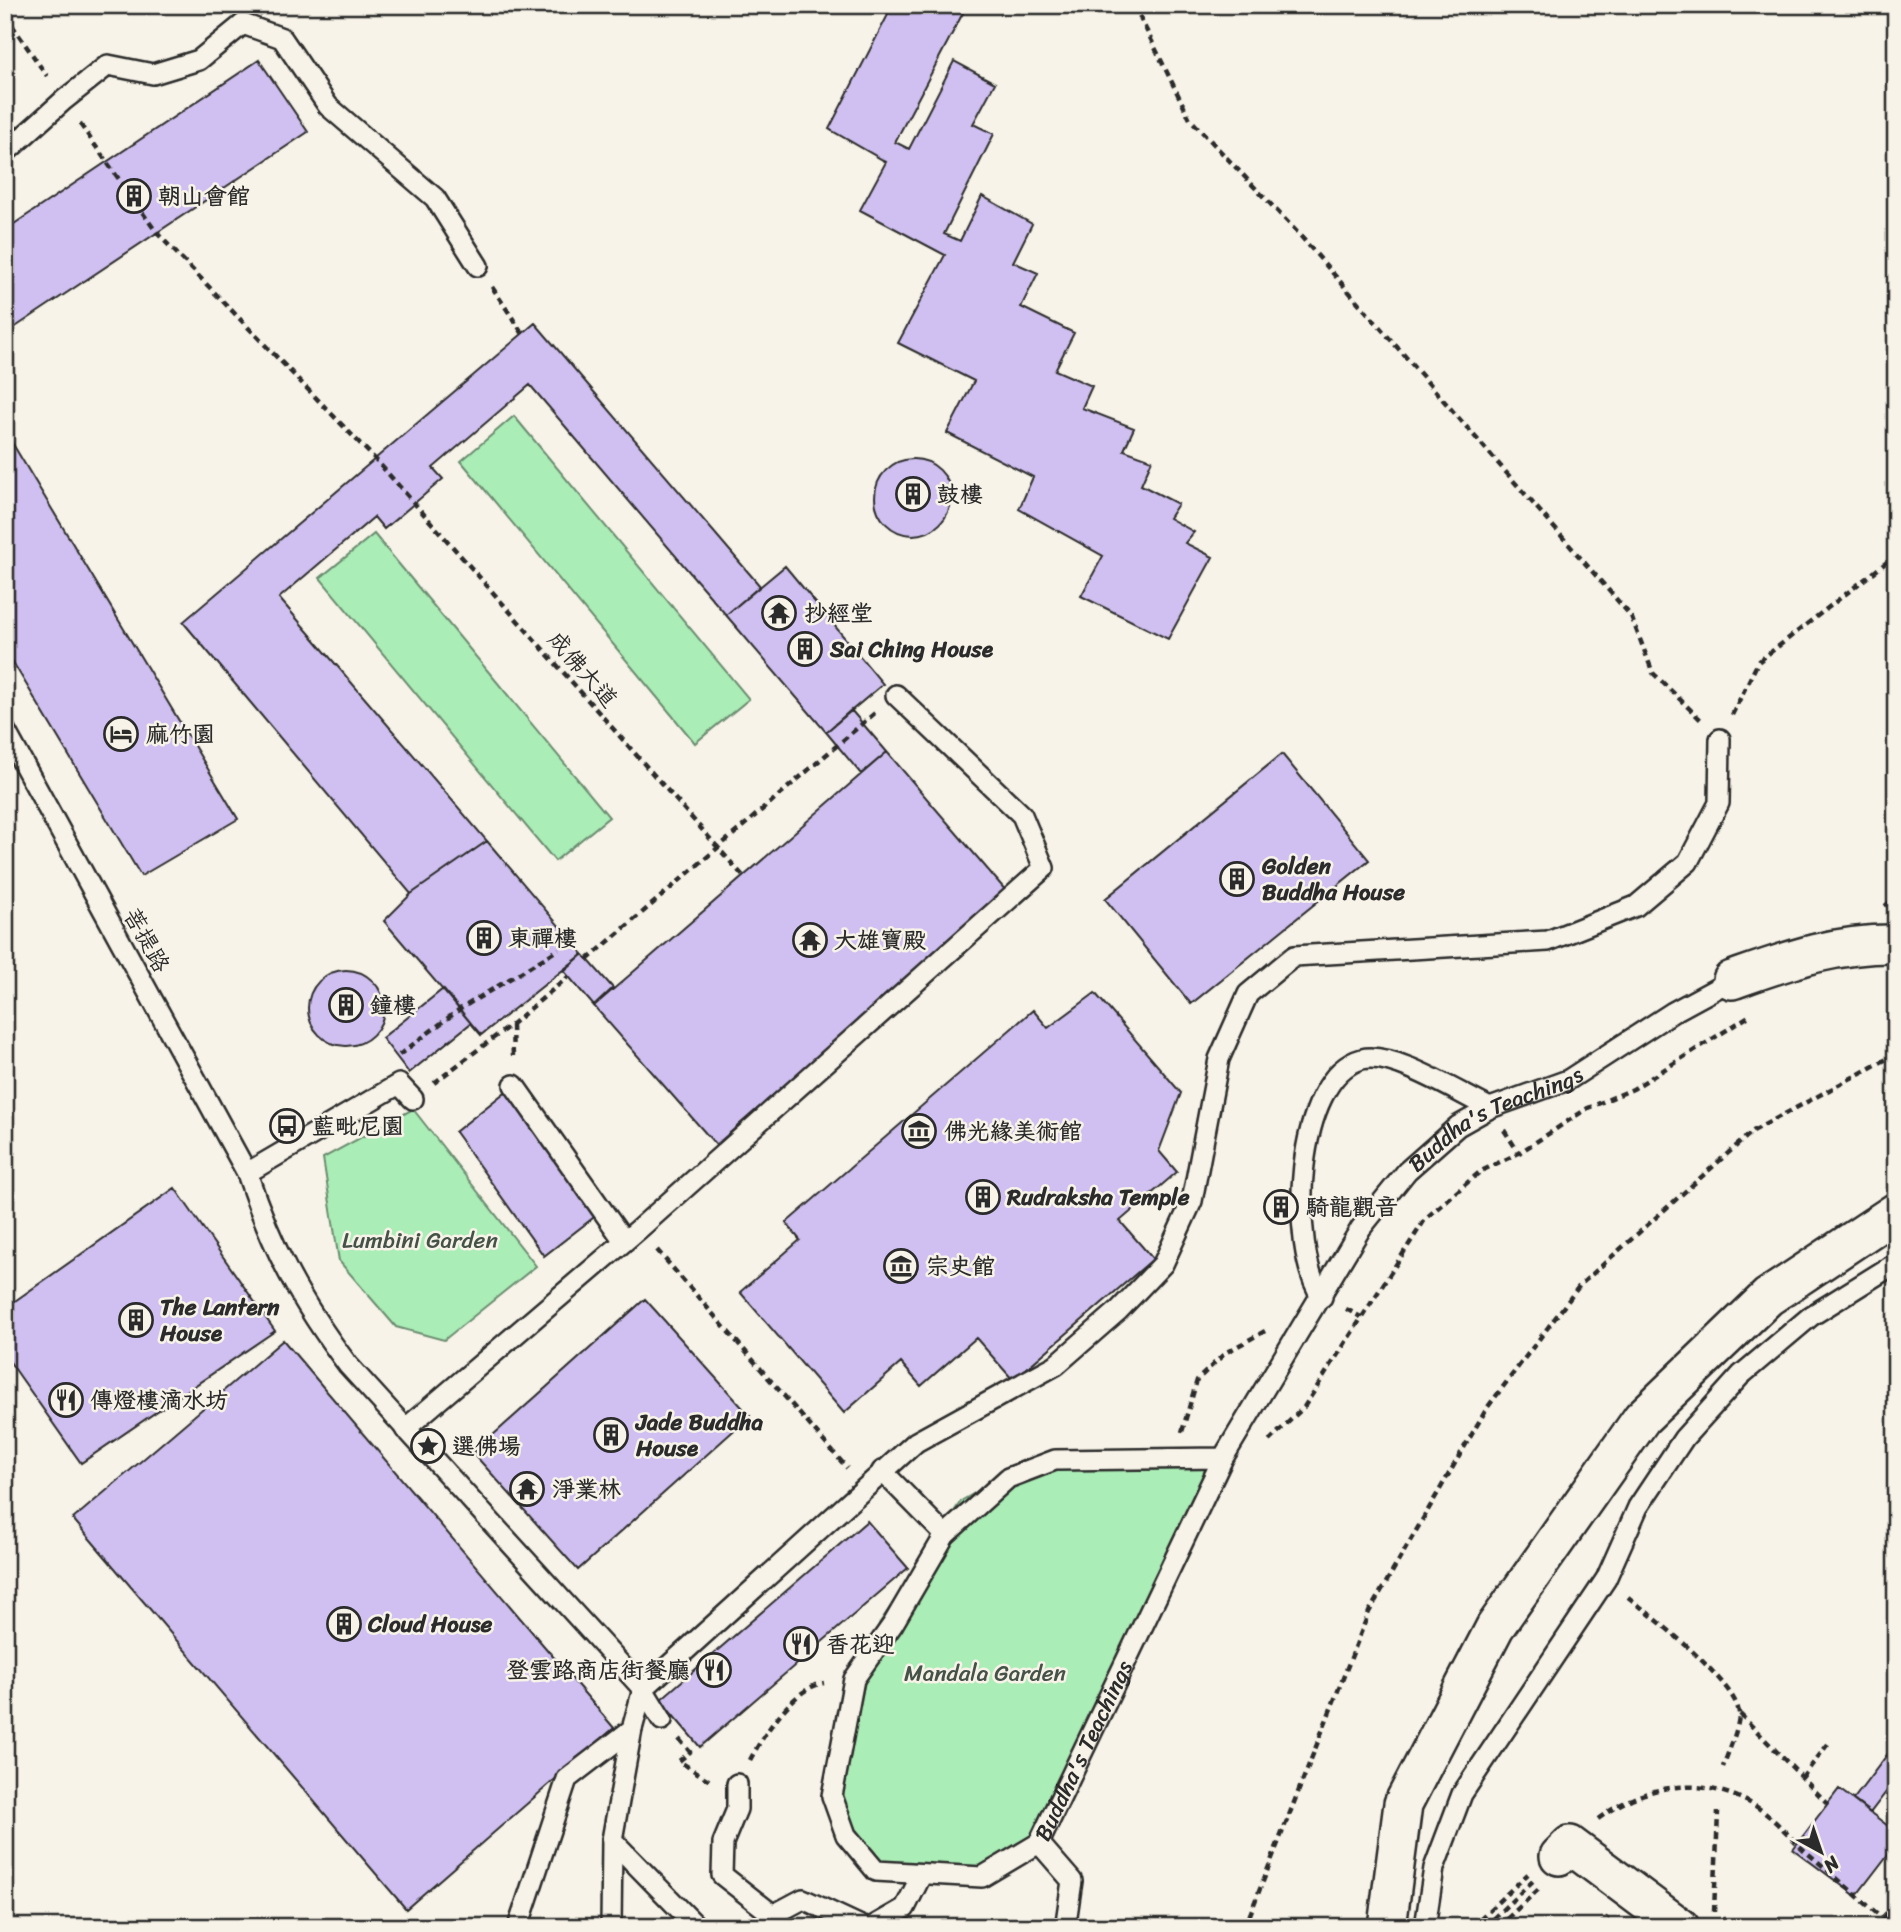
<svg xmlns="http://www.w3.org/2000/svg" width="1901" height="1932" viewBox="0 0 1901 1932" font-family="Sriracha,'LXGW WenKai TC',sans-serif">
<rect width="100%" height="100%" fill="#f7f3e8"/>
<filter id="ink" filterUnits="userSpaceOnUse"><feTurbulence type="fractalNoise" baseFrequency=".0143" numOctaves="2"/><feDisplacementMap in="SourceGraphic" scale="14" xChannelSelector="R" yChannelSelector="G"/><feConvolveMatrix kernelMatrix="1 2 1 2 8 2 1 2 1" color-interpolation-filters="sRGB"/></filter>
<g filter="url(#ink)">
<path fill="#abedb6" stroke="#6b8c70" stroke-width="2" d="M514 416 749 699 695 743 461 461Z
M374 534 609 817 555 861 320 578Z
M413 1109 536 1266 444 1340 396 1327 339 1261 323 1158Z
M1045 1452 1214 1464 1030 1840 981 1871 880 1864 852 1833 837 1797 879 1624 961 1501Z"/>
<path fill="#d0c0f1" stroke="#2b2b2b" stroke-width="2" d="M254 5H274L261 15Z
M798 5H818L813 14Z
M893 5H955L964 11 895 142 909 149 954 61 995 83 973 124 994 134 944 234 960 241 982 196 1032 224 1013 262 1038 273 1021 307 1074 333 1055 370 1092 386 1082 408 1134 428 1124 450 1152 460 1141 485 1178 504 1169 518 1194 532 1185 543 1213 557 1168 639 1081 596 1103 556 1019 509 1033 477 947 433 974 381 898 343 945 255 860 210 886 162 829 129Z
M259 60 308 132 8 332 5 328V230Z
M535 323 760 586 726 615 530 385 433 468 443 479 384 529 374 517 279 598 487 841 411 894 183 622Z
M5 431 238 819 141 876 5 649Z
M875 497a38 38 0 1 1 76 0a38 38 0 1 1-76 0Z
M785 566 883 684 826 732 726 615Z
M851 710 887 752 861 774 826 732Z
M887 752 1007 892 716 1145 594 1006Z
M1282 754 1369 860 1191 1004 1105 899Z
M487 841 583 954 481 1035 384 921 411 894Z
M583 954 613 988 594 1006 564 971Z
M308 1008a38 38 0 1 1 76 0a38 38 0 1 1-76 0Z
M443 989 471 1023 409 1073 382 1038Z
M1095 993 1181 1093 1159 1151 1177 1172 1120 1221 1153 1259 1013 1380 976 1338 921 1386 901 1363 844 1413 740 1292 800 1240 786 1223 1033 1010 1048 1028Z
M514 1085 602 1211 544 1256 455 1132Z
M175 1188 275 1331 81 1463 5 1355V1308Z
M1277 1199H1286L1284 1217 1275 1216Z
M645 1299 750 1416 578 1570 473 1453Z
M283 1340 614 1728 406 1909 73 1519Z
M867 1521 908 1568 700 1747 660 1700Z
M1896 1743V1779L1870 1813 1853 1800Z
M1839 1789 1896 1832V1844L1856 1896 1793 1849Z"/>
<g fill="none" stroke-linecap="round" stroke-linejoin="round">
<g stroke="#2b2b2b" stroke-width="24">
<g id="lane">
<path d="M5 153 64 100 108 65 153 74 199 60 243 24 282 38 328 106 435 198 478 266"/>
<path d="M5 730 247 1173C272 1249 300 1301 348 1365L643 1689 662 1720"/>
<path d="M514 1085 624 1241"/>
<path d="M247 1173 399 1084 413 1099"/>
<path d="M1322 1297C1288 1250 1294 1077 1362 1059 1393 1051 1460 1094 1490 1108"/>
<path d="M405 1429 639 1229 1044 868 1022 815 896 695"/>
<path id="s1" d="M1223 1458 1055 1460 1008 1478 945 1535 893 1624 854 1679 832 1796 846 1835 876 1871 982 1877 1039 1843 1223 1458 1361 1228 1407 1171 1458 1126 1490 1108 1568 1080 1673 1012 1732 980"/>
<path d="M882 1471 945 1535"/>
<path d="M632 1729 612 1840 697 1927"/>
<path d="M737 1784V1809L723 1843 722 1875 773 1915 803 1899 863 1927"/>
<path d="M1039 1843 1072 1881 1066 1922 1062 1927"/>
<path d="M518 1927 567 1779 632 1729 643 1689 916 1442 1056 1365 1119 1310 1163 1264 1192 1201 1219 1059 1248 994 1294 956 1548 941 1636 906 1688 862 1719 803 1720 739"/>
<path d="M611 1927 612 1840"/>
<path d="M872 1927 905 1908 922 1874"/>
<path d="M1425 1927 1434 1868 1462 1794 1606 1579 1638 1507 1684 1438 1741 1375 1811 1316 1896 1263"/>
</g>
</g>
<g stroke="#2b2b2b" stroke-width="42">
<path id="street" d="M1732 980C1789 960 1834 943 1896 944
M1559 1856 1570 1845 1680 1927
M1387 1927 1403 1804 1495 1627 1642 1418 1768 1297 1896 1212"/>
</g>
<path stroke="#2b2b2b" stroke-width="4.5" stroke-dasharray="7 5" stroke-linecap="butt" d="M1134 5 1190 119 1297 232 1631 616 1653 673 1701 720
M5 15 47 76
M80 124 157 233 376 460 743 876
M492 287 523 334
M1732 715 1758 662 1896 555
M1885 906 1896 898
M587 960 876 712
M512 1025 513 1058
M399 1055 460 1009 559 949
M434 1083 512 1024 568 977
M1504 1130 1519 1153
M657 1250 847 1468
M1346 1309 1361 1317
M1182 1432 1197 1380 1225 1353 1265 1331
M1269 1441 1304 1407 1426 1218 1481 1171 1519 1153 1588 1108 1633 1089 1749 1016
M1628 1597C1652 1616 1740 1685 1739 1715 1738 1731 1728 1752 1723 1767
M1740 1714 1828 1804
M679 1739 690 1752 679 1761 710 1781
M750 1760C763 1735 794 1687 824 1683
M1802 1778 1828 1744
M1598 1819C1645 1784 1699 1775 1752 1804 1771 1815 1788 1835 1804 1850 1834 1875 1863 1902 1893 1927
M1714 1912 1718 1812
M1882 1918 1896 1903
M1245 1927 1369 1612 1487 1408 1580 1285 1753 1131 1896 1054
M1471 1927 1528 1874
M1484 1927 1535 1879
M1498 1927 1541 1887
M1599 1927 1608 1917"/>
<use href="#lane" stroke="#f7f3e8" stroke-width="19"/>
<use href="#street" stroke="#f7f3e8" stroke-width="37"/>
</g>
</g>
<defs>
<g id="building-ring" transform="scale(1.75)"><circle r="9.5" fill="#f7f3e8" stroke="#2b2b2b" stroke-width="1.5"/><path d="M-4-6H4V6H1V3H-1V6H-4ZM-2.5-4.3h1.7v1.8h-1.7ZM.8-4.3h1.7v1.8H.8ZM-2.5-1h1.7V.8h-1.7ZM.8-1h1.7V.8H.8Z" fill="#2b2b2b"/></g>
<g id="temple-ring" transform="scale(1.75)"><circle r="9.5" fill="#f7f3e8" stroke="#2b2b2b" stroke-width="1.5"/><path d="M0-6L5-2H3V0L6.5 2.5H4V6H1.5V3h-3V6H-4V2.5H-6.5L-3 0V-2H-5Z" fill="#2b2b2b"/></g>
<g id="hotel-ring" transform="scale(1.75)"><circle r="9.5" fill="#f7f3e8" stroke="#2b2b2b" stroke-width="1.5"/><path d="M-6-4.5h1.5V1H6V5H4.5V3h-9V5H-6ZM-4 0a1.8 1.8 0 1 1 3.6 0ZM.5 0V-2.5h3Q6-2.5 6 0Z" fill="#2b2b2b"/></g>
<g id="bus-ring" transform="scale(1.75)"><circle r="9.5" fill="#f7f3e8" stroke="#2b2b2b" stroke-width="1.5"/><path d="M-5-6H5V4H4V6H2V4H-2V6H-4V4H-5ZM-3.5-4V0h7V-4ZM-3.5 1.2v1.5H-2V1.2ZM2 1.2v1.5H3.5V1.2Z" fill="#2b2b2b"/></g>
<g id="museum-ring" transform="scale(1.75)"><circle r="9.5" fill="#f7f3e8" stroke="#2b2b2b" stroke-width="1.5"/><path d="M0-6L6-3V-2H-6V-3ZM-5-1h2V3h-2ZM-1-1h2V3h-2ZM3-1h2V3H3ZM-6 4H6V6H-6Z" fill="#2b2b2b"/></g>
<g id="restaurant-ring" transform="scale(1.75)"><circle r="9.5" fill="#f7f3e8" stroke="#2b2b2b" stroke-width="1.5"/><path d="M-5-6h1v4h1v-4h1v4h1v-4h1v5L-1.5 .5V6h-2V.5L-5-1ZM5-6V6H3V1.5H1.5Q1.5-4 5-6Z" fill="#2b2b2b"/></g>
<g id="sight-ring" transform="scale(1.75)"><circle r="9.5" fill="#f7f3e8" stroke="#2b2b2b" stroke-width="1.5"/><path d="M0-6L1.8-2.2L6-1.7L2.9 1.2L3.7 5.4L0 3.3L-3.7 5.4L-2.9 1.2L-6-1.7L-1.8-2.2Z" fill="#2b2b2b"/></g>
</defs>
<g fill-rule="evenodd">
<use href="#building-ring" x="134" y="196"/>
<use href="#building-ring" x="913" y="494"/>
<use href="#temple-ring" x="779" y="613"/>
<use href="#building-ring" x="805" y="649"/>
<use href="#hotel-ring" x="121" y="734"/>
<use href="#building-ring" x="1237" y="879"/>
<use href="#building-ring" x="484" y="938"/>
<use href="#temple-ring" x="810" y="940"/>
<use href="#building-ring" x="346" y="1005"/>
<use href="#bus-ring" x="287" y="1126"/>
<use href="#museum-ring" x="919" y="1131"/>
<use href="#building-ring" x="983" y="1197"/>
<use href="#building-ring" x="1281" y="1207"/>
<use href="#museum-ring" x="901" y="1266"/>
<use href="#building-ring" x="136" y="1320"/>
<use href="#restaurant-ring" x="66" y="1400"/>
<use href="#building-ring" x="611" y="1435"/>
<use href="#sight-ring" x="428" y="1446"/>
<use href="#temple-ring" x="527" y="1489"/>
<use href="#building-ring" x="344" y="1624"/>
<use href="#restaurant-ring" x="801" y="1644"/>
<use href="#restaurant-ring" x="714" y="1670"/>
</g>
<g text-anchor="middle" stroke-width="5" stroke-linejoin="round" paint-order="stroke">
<g font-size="23" font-weight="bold" fill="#2b2b2b" stroke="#f7f3e8" text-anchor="start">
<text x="158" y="204">朝山會館</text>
<text x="937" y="502">鼓樓</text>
<text x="804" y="621">抄經堂</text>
<text x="830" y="657">Sai Ching House</text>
<text x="146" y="742">麻竹園</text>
<text x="1262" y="874">Golden<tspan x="1262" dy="26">Buddha House</tspan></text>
<text x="508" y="946">東禪樓</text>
<text x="834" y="948">大雄寶殿</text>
<text x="370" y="1013">鐘樓</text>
<text x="312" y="1134">藍毗尼園</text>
<text x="944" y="1139">佛光緣美術館</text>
<text x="1007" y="1205">Rudraksha Temple</text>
<text x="1306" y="1215">騎龍觀音</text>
<text x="926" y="1274">宗史館</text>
<text x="160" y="1315">The Lantern<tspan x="160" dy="26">House</tspan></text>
<text x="90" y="1408">傳燈樓滴水坊</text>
<text x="636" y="1430">Jade Buddha<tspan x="636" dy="26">House</tspan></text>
<text x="452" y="1454">選佛場</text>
<text x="552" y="1497">淨業林</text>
<text x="368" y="1632">Cloud House</text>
<text x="826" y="1652">香花迎</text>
<text x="690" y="1678" text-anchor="end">登雲路商店街餐廳</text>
</g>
<g font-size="23" fill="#2b2b2b" stroke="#f7f3e8">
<text transform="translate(583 669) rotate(49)" y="8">成佛大道</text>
<text transform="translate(147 940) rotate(61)" y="8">菩提路</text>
<text dy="8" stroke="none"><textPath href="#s1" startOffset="1726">Buddha's Teachings</textPath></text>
<text dy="8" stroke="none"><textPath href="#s1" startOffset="956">Buddha's Teachings</textPath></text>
</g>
<g font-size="23" fill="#455247" stroke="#f7f3e8">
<text x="420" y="1248">Lumbini Garden</text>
<text x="985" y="1681">Mandala Garden</text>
</g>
</g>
<rect width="1901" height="1932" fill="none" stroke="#f7f3e8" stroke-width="28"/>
<rect x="14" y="14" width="1873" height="1904" fill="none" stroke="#2b2b2b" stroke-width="2.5" filter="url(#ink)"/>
<g transform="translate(1821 1852) rotate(140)" stroke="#f7f3e8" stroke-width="5" paint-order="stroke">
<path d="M0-5L12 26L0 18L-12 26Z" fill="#2b2b2b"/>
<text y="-10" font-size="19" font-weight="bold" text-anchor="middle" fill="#2b2b2b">N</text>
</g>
</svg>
